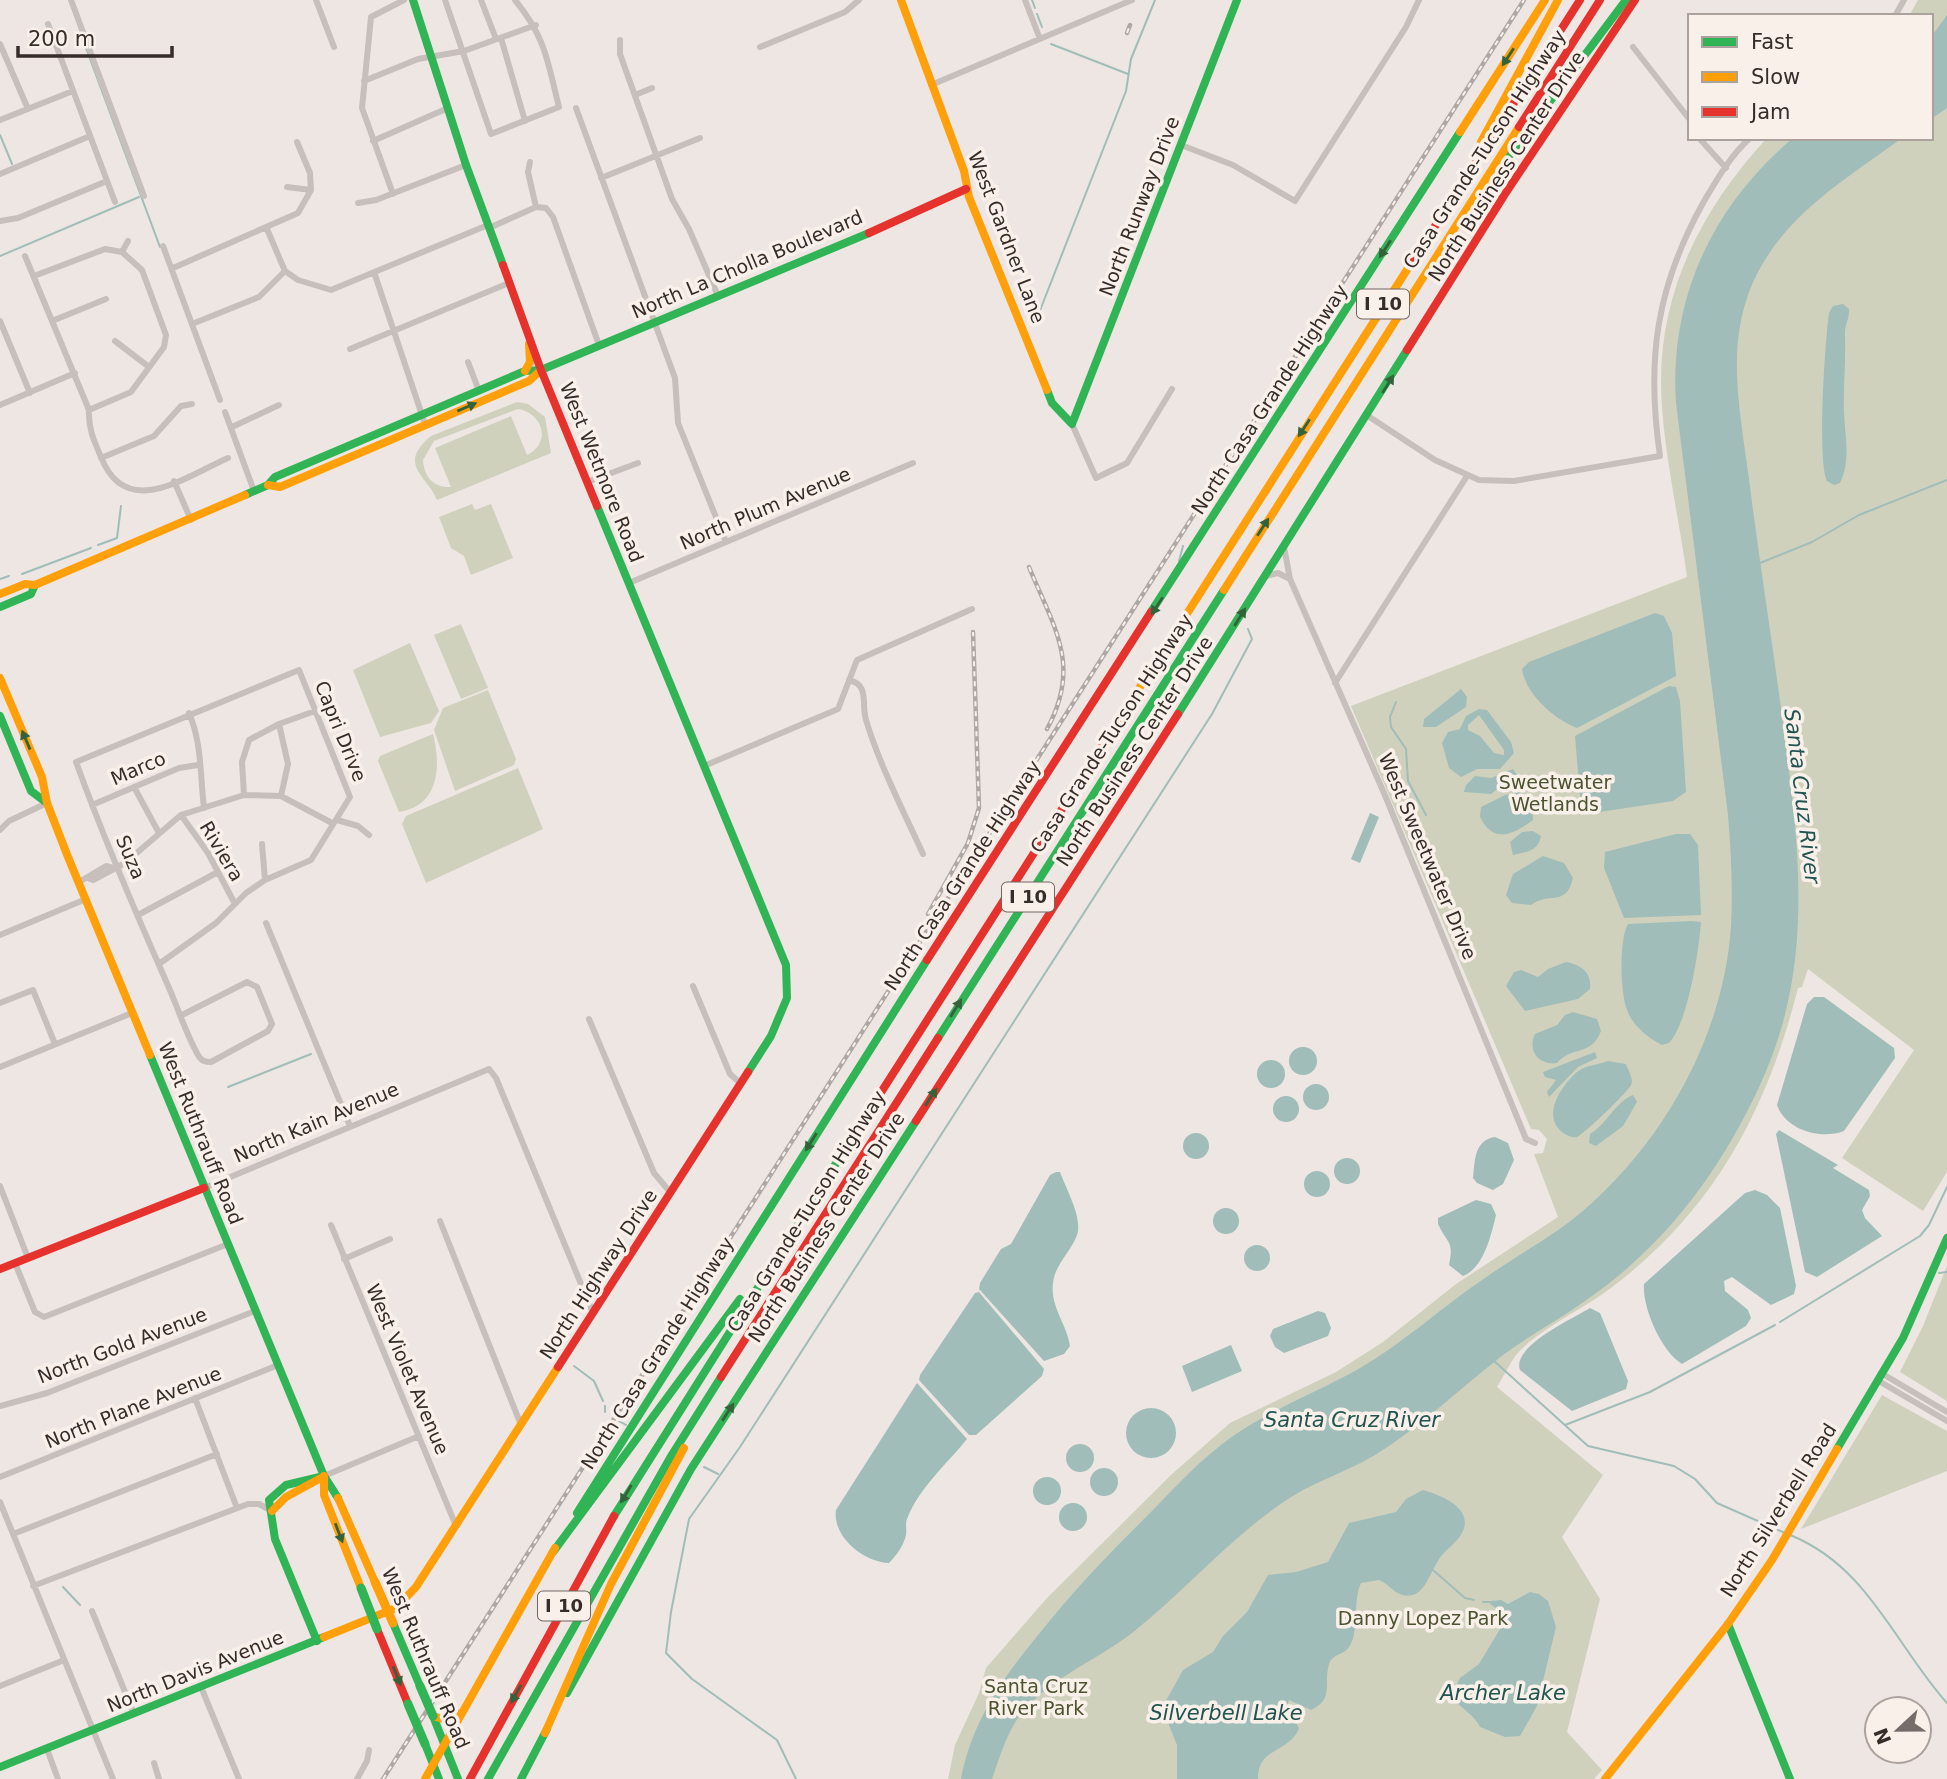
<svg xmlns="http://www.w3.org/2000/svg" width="1947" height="1779" viewBox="0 0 1947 1779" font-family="'DejaVu Sans',sans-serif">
<rect width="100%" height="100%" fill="#ede6e2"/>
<path fill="#d0d1bd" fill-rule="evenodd" d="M1918 0H1947V1172L1923 1211 1842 1158 1914 1050 1808 969 1802 987 1798 988C1767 1111 1714 1210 1611 1288 1585 1308 1536 1331 1516 1355 1509 1365 1503 1377 1497 1387L1603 1475 1562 1537 1600 1599 1567 1732 1602 1770 1594 1779H948L955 1745 979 1693 986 1668 1047 1598 1172 1474 1230 1423 1336 1372 1383 1342 1456 1284 1558 1217 1534 1154 1543 1153 1547 1139 1539 1130 1531 1129 1351 706 1687 577C1679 517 1661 441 1661 381 1661 287 1704 206 1767 138H1931V16H1909Z
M517 402 528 404 545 417 551 453 437 500C428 476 396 465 431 436ZM518 409C543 413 552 443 527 455L511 416 435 448 451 487C434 488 424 477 423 460L434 441Z
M472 504 475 510 491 504 513 558 471 575 464 556 451 548 439 517Z
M461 624 488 688 461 699 434 635Z
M410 643 439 711 431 723 380 737 353 670Z
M488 690 516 759 514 765 455 791 434 730 443 708Z
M433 734C441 765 440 806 399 812L378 761 380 756Z
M518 768 543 829 426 883 402 824 406 816Z
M1947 1266V1401L1900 1372 1923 1326Z
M1882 1395 1947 1431V1471L1801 1529Z"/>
<path fill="#a0bdb9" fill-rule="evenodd" d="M1947 15V108L1931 119V37Z
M1793 138H1902C1849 177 1790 211 1758 272 1722 341 1741 413 1750 487 1761 573 1775 659 1786 746 1801 863 1812 973 1760 1085 1720 1172 1665 1246 1585 1301 1557 1321 1526 1337 1498 1359 1457 1391 1419 1428 1375 1455 1345 1473 1310 1483 1282 1503 1227 1541 1184 1592 1132 1633 1093 1663 1044 1680 1016 1721 1005 1739 999 1759 992 1779H961C974 1709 1018 1659 1062 1606 1090 1573 1121 1542 1152 1511 1177 1485 1203 1457 1233 1436 1272 1409 1318 1392 1360 1368 1403 1343 1441 1308 1482 1280 1515 1256 1553 1237 1584 1210 1665 1140 1724 1034 1731 926 1733 889 1731 852 1728 815L1676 403C1669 298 1713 205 1793 138Z
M1843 304 1849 309C1850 318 1844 326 1845 336 1846 361 1843 387 1844 413 1845 436 1851 460 1840 483L1834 485 1827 481C1817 461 1825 341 1829 313L1833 306Z
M1655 613 1664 616 1672 633 1676 676 1577 728C1554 719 1526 695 1522 669L1529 662Z
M1669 686 1676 687 1680 701 1686 792 1673 801 1586 814 1581 808 1575 736Z
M1461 689 1467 697 1466 707 1436 727H1423L1424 719Z
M1479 709 1487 710 1511 742 1514 753 1500 769H1477L1461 777 1449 768 1442 743 1448 732 1460 729 1466 716ZM1479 715 1504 750V755L1494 753 1480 736 1468 730V725Z
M1513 769 1519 778 1512 783 1508 781 1491 794 1464 792 1466 785 1475 776 1491 778Z
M1521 792 1532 803 1533 820C1513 835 1493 844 1480 817L1481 807 1505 795Z
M1370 813 1379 817 1360 863 1351 859Z
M1533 831 1541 836C1538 852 1526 852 1513 855L1510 842 1522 832Z
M1676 834H1690L1698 845 1701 915 1624 918 1604 868 1605 852Z
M1543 856 1564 863 1573 878C1566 908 1549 891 1531 905L1512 903 1506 895 1513 874Z
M1691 921 1701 922C1699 950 1688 1023 1669 1043L1662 1045C1648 1038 1632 1025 1627 1010 1620 992 1619 938 1628 924Z
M1566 962C1581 965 1592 972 1590 989L1578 999 1525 1011 1506 986 1514 972 1521 970 1538 977 1548 969Z
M1814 997H1824L1894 1048 1895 1058 1844 1131C1820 1140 1786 1130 1777 1105L1807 1004Z
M1573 1012 1597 1019 1601 1031C1591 1057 1573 1045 1557 1063 1539 1066 1527 1051 1535 1034L1557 1025 1565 1015Z
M1289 1061a14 14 0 1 1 28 0a14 14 0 1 1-28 0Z
M1595 1052 1597 1058 1578 1067 1549 1097 1547 1092 1556 1080 1545 1077 1543 1072Z
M1257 1074a14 14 0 1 1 28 0a14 14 0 1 1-28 0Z
M1608 1061 1626 1064C1628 1070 1634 1079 1631 1085 1628 1092 1583 1135 1577 1137 1571 1138 1566 1135 1562 1132 1541 1115 1562 1085 1577 1072 1585 1065 1598 1065 1608 1061Z
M1303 1097a13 13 0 1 1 26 0a13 13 0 1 1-26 0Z
M1633 1095 1637 1102 1623 1126 1596 1146 1589 1143 1590 1134C1607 1124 1615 1102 1633 1095Z
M1273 1109a13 13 0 1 1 26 0a13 13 0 1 1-26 0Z
M1779 1130 1838 1165 1833 1168 1869 1190 1870 1196 1862 1210 1865 1218 1882 1236 1817 1277 1805 1272 1776 1134Z
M1183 1146a13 13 0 1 1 26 0a13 13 0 1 1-26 0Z
M1495 1137 1508 1143 1514 1160 1503 1184 1493 1190 1477 1183 1473 1178C1475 1161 1474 1140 1495 1137Z
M1334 1171a13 13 0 1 1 26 0a13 13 0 1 1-26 0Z
M1304 1184a13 13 0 1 1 26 0a13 13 0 1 1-26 0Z
M1056 1172H1060C1066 1189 1083 1218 1077 1235 1071 1252 1055 1264 1053 1283 1050 1307 1067 1324 1070 1346L1064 1354 1044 1361 979 1289 980 1283 1001 1249 1011 1244 1050 1175Z
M1755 1190 1767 1195 1780 1208 1796 1286 1794 1294 1771 1305 1732 1277 1724 1281 1725 1291 1748 1310 1751 1318 1746 1326 1682 1364C1661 1351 1642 1307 1644 1284L1745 1193Z
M1476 1200 1491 1204 1496 1215C1491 1235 1484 1268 1463 1276L1449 1265C1454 1240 1448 1245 1438 1224V1218Z
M1213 1221a13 13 0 1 1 26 0a13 13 0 1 1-26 0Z
M1244 1258a13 13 0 1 1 26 0a13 13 0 1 1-26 0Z
M979 1292 1044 1369 1042 1376 976 1435H969L919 1380 920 1375 975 1293Z
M1590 1308 1600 1313 1628 1381 1626 1389 1572 1411 1520 1370C1511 1347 1572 1319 1590 1308Z
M1318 1311 1325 1313 1331 1328 1328 1336 1284 1353 1275 1347 1270 1336 1273 1329Z
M1231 1345 1242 1371 1192 1392 1182 1366Z
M917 1383 967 1439C946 1465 919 1488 907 1519 905 1524 907 1530 906 1535 904 1545 896 1556 889 1563 863 1562 832 1536 836 1510Z
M1126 1433a25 25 0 1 1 50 0a25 25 0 1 1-50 0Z
M1066 1458a14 14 0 1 1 28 0a14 14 0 1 1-28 0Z
M1090 1482a14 14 0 1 1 28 0a14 14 0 1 1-28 0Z
M1033 1491a14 14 0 1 1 28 0a14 14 0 1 1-28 0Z
M1423 1490C1441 1495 1473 1508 1463 1531 1458 1543 1444 1550 1438 1561 1431 1571 1425 1593 1412 1595 1397 1599 1391 1585 1379 1580L1361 1583C1352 1602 1360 1632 1349 1647 1344 1655 1332 1654 1329 1664 1323 1684 1335 1699 1311 1710L1289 1700 1285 1712 1290 1724 1296 1722 1299 1728C1290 1753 1257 1747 1258 1779H1177V1745L1162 1708 1183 1670 1213 1652 1223 1636 1247 1612 1268 1575 1296 1572 1328 1562 1349 1523 1396 1512 1406 1499Z
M1059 1517a14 14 0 1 1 28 0a14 14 0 1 1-28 0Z
M1530 1592 1539 1594 1548 1601 1556 1627 1537 1706 1520 1736 1505 1737 1480 1727C1473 1712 1458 1709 1452 1694L1460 1678 1479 1664 1506 1619V1615L1490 1604 1491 1601 1501 1600 1508 1604Z"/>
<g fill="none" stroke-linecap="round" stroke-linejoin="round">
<path stroke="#a0bdb9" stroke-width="2" d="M1032 0 1035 8
M1037 14 1042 27
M80 32 160 247
M1051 44 1128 74
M0 135 12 164
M0 256 139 197
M1037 318 1126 91 1131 59 1155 0
M98 545 117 538 121 506
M1179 561 1183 546
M1760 563 1812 542 1859 515 1947 480
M22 574 91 548
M0 579 9 576
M1396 702 1390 717 1391 727 1406 749 1408 781 1426 815
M228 1087 311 1054
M1939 1273 1947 1272
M1780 1322 1920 1236 1929 1225 1947 1187
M1493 1360 1588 1446 1674 1466 1695 1479 1717 1503 1785 1533
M574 1366 594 1381 603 1401
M605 1406V1412
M619 1421 626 1425
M1565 1425 1650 1392 1775 1325
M704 1467 718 1474
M1790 1535C1868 1566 1895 1645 1947 1703
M1433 1570 1465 1598 1474 1600
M63 1587 80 1605
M1483 1602H1490
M796 1779 777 1740 692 1679 666 1653 671 1612 689 1519 740 1447 1212 714 1252 639 1248 629"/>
<path stroke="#c6bfbb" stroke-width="6" d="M71 0 144 196
M316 0 334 47
M445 0 491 134 559 107C547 60 546 38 515 0
M481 0 496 39
M1025 0 1040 39
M1895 16 1904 0
M48 24 115 202
M501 38 525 121
M620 40V54L672 199 689 229 718 296
M0 44 28 109
M760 47 845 12 859 0
M1633 47 1690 120
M364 81 418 59 464 51 536 25
M931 85 1132 0
M635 95 652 88
M576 108 675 378 678 423 726 542
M0 120 73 91
M1699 138 1726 168
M373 141 448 108
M1181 145 1233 165 1295 201 1406 27 1419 0
M530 162 528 172 536 207 546 208 553 217 599 345
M0 174 90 136
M601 178 700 138
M287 187 311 190
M393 194 362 108 371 17 404 0
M358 203 376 200 466 165
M0 221 18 218 107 181
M489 228 536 207
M267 229 285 271
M163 246 220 400
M122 252 128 241
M25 256 89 410C88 428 94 441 101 457 126 521 185 477 228 458
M173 268 298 213 311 190 310 173 297 142
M374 272 425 424
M34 276 105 249 122 252 142 270 166 335 164 347 131 392 89 410
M0 321 30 393
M52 321 106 299
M192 324 259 297 285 271 298 280 331 290 488 225
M115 341 149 367
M350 349 509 283
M468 362 479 391
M0 405 75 373
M225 412 254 491
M1368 416 1435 460 1479 480 1514 481 1660 456C1646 360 1656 288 1703 203 1716 181 1730 156 1750 138
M1072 424 1096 478 1127 463 1172 389
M232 427 279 405
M101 458 154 436 181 406 192 404
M174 481 191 520
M587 482 638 463
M1266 576 1278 573 1290 579 1284 547
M1290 579 1384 793 1526 1139 1535 1143
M629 583 913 463
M849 680C870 685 861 703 866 720 880 766 903 810 923 854
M1335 683 1467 476
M189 713C202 743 200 775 204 808
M279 724 288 764 281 796
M704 766 838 709 857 660 972 609
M134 787 159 833
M244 795 242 762 249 740 279 724 315 711
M92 805 179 768 198 765
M181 815 208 853 235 904
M337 820 358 826 369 835
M0 830 9 821 47 803
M262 844 265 880
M87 878 93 880 125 863 181 815 244 795 281 796 332 823
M79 882 106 866 113 868
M138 915 218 872
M266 923 350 1126
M0 935 86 899
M159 964 216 923 246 893 265 880 311 860 350 797 299 670 76 762C103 836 134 909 166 981 177 1005 185 1032 198 1055 201 1061 205 1062 211 1062L268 1031 272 1024 257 987 247 982 182 1015
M693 986 730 1074 740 1083
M0 1003 33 990 55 1044
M589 1019 654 1173 670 1192
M0 1067 132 1013
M0 1186 28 1258
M204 1188 489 1069 496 1078 593 1313
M440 1221 521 1425
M331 1225 456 1526
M344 1259 390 1239
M15 1263 35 1312 44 1317 228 1244
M1881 1373 1947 1412
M1877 1380 1947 1421
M195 1398 237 1508
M0 1406 47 1393 255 1311
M324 1476 419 1436
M0 1477 278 1365
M0 1502 113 1779
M13 1534 217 1454
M33 1586 248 1504H259L272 1511
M92 1611 134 1714
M0 1686 64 1660
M201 1687 239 1779
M47 1749 58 1779
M154 1763 159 1779
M357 1779 367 1761 369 1750"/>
<path stroke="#30b455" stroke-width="8" d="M413 0 466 165 503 265
M1503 164 1626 0
M1047 390 1052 403 1072 424 1237 0
M245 495 268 485 275 477 525 371 541 370 869 233
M597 506 786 965 787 998 771 1036 748 1072
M0 607 31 594 35 585
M1151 612 1460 132
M1178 714 1407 350
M0 716 31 791 47 803
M938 1038 1224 590
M150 1055 324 1476 338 1498
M1837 1449 1903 1338 1947 1238
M577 1513 927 960
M614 1516 857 1130
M553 1552 740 1299
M393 1623 420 1686
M1728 1624 1790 1779
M317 1641 275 1539 269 1500 286 1485 324 1476
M567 1693 691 1469 916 1121
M433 1716 458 1779
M425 1744 439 1779
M0 1767 324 1637
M488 1779 670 1458 721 1377
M521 1779 547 1729"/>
<path stroke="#ff9f0a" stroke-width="8" d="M901 0 964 171 969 197 1047 390
M1460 132 1545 0
M1481 142 1558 0
M525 371 530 362 529 344
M268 485 280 487 529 381 541 370
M1224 590 1519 127
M0 594 25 584 35 585 245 495
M0 678 42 777 47 803 68 857 150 1055
M1101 748 1412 262
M324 1476V1495L361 1588
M338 1498 375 1582
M272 1511 286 1497 321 1478
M324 1637 396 1608 416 1587 558 1367
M433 1716 446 1720 461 1713
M545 1733 611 1584 684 1448
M425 1779 555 1548
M1605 1779 1728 1624 1772 1560 1837 1449"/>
<path stroke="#e5322d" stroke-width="8" d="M1519 127 1600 0
M869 233 966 189
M1412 262 1580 0
M503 265 541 370 597 506
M1407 350 1505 194 1635 0
M927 960 1151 612
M916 1121 1178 714
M857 1130 1101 748
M0 1269 204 1188
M558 1367 748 1072
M721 1377 938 1038
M377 1629 408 1704
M470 1779 614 1516"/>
<g stroke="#aea8a5" stroke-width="4.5">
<path id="rail" d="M1127 33 1130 25
M1029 567C1054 628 1082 665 1047 729
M928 914 968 843 979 808 973 632
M383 1779 1524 0"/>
</g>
<use href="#rail" stroke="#f9f0ea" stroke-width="2" stroke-dasharray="5" stroke-linecap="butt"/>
<path stroke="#30b455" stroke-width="9" d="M361 1588 377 1629
M420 1686 433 1716
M408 1704 425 1744"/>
<path stroke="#ff9f0a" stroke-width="9" d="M375 1582 393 1623"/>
</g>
<defs><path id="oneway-solid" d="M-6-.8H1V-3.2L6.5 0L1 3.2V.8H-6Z" transform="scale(1.75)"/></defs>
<g fill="#34623b">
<use href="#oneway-solid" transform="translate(1508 57) rotate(123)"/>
<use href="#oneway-solid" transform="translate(1385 249) rotate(123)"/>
<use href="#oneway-solid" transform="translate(1388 384) rotate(-58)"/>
<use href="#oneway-solid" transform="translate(467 407) rotate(-23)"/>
<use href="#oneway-solid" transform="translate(1304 428) rotate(123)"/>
<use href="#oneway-solid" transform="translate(1263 527) rotate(-57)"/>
<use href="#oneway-solid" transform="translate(1157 606) rotate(123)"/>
<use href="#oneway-solid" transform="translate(1240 617) rotate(-58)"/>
<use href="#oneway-solid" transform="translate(26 740) rotate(-113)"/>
<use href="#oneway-solid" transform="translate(956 1008) rotate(-58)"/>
<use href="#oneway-solid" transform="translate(931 1097) rotate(-57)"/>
<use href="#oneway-solid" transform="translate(811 1142) rotate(122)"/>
<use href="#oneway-solid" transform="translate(728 1412) rotate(-57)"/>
<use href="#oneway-solid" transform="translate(626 1494) rotate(121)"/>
<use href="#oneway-solid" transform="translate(339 1533) rotate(69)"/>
<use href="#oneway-solid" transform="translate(397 1676) rotate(68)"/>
<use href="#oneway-solid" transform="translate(516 1694) rotate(119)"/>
</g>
<g text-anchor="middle" stroke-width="7" stroke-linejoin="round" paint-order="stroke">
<g fill="#f9f0ea" stroke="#706763" stroke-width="2">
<rect x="1357" y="289.5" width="52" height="29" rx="5"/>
<rect x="1002" y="882.5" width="52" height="29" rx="5"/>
<rect x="538" y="1591.5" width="52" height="29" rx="5"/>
</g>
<g font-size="18" font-weight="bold" fill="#362c29">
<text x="1383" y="310">I 10</text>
<text x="1028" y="903">I 10</text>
<text x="564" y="1612">I 10</text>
</g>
<g font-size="19" fill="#362c29" stroke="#f9f0ea">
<text transform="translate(1484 149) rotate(-57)" y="7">Casa Grande-Tucson Highway</text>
<text transform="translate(1506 166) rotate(-57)" y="7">North Business Center Drive</text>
<text transform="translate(1139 206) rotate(-69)" y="7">North Runway Drive</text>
<text transform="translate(1007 237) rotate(69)" y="7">West Gardner Lane</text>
<text transform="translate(747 264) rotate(-23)" y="7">North La Cholla Boulevard</text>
<text transform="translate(1269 399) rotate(-57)" y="7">North Casa Grande Highway</text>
<text transform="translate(602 472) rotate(68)" y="7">West Wetmore Road</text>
<text transform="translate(765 508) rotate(-23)" y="7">North Plum Avenue</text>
<text transform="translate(341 731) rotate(68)" y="7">Capri Drive</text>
<text transform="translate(1111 733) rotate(-57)" y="7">Casa Grande-Tucson Highway</text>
<text transform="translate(1134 751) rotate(-57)" y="7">North Business Center Drive</text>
<text transform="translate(138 768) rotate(-23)" y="7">Marco</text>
<text transform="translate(222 851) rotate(59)" y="7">Riviera</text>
<text transform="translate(1428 856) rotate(67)" y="7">West Sweetwater Drive</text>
<text transform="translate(131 857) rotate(67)" y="7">Suza</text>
<text transform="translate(962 875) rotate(-57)" y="7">North Casa Grande Highway</text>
<text transform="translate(316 1122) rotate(-23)" y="7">North Kain Avenue</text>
<text transform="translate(201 1133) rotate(68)" y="7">West Ruthrauff Road</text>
<text transform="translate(806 1211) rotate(-58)" y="7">Casa Grande-Tucson Highway</text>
<text transform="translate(826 1227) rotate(-57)" y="7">North Business Center Drive</text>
<text transform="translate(598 1274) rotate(-57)" y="7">North Highway Drive</text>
<text transform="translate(122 1345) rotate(-21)" y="7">North Gold Avenue</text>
<text transform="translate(657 1353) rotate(-58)" y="7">North Casa Grande Highway</text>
<text transform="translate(408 1369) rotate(67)" y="7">West Violet Avenue</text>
<text transform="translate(133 1407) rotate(-22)" y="7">North Plane Avenue</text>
<text transform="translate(1778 1510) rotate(-58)" y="7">North Silverbell Road</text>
<text transform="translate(426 1658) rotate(67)" y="7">West Ruthrauff Road</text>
<text transform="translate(195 1671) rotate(-22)" y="7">North Davis Avenue</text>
</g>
<g font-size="19" fill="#4b532f" stroke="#f9f0ea">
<text x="1555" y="789">Sweetwater<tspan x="1555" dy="22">Wetlands</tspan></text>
<text x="1423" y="1625">Danny Lopez Park</text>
<text x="1036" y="1693">Santa Cruz<tspan x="1036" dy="22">River Park</tspan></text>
</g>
<g font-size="21" font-style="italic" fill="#225551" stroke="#f9f0ea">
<text transform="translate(1802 796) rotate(83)" y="7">Santa Cruz River</text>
<text x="1352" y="1427">Santa Cruz River</text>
<text x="1503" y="1700">Archer Lake</text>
<text x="1226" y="1720">Silverbell Lake</text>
</g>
</g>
<rect x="1688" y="14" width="245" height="126" fill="#f9f0ea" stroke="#aba29d" stroke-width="2"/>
<rect x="1702" y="37" width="35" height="10" fill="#30b455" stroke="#aba29d" stroke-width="2"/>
<text x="1751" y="49" font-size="21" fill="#362c29">Fast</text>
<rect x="1702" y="72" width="35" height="10" fill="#ff9f0a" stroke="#aba29d" stroke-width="2"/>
<text x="1751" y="84" font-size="21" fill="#362c29">Slow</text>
<rect x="1702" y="107" width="35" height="10" fill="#e5322d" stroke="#aba29d" stroke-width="2"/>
<text x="1751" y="119" font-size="21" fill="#362c29">Jam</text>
<g transform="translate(1898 1730) rotate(248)"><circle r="33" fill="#f9f0ea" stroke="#aba29d" stroke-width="2"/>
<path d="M0-5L12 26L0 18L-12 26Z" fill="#766d6a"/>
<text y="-10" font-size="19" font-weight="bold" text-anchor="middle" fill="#362c29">N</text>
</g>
<path d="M18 46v10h154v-10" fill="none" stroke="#362c29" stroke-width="3.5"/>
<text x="28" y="46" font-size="21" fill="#362c29" stroke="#f9f0ea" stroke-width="5" paint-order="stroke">200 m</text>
</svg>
